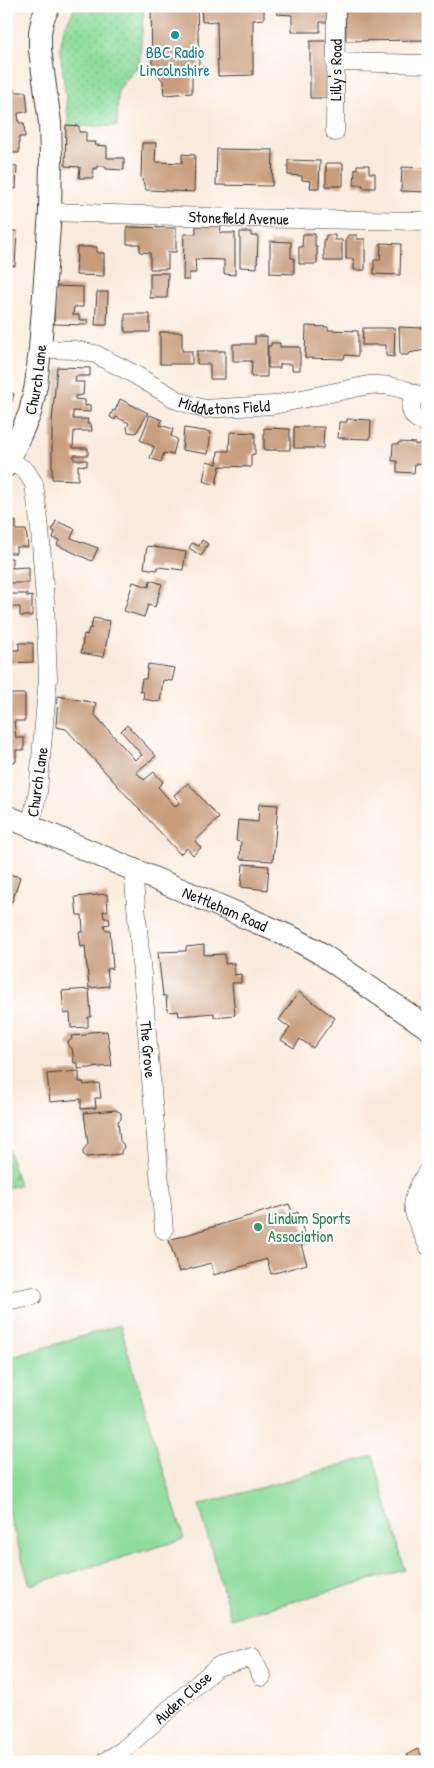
<svg xmlns="http://www.w3.org/2000/svg" width="434" height="1768" viewBox="0 0 434 1768" font-family="'Patrick Hand',sans-serif">
<defs>
<pattern id="cemetery-stones" width="16" height="16" patternUnits="userSpaceOnUse" patternTransform="scale(1.25)"><rect width="16" height="16" fill="#8ddc9b"/><path d="M2 7V4a2 2 0 0 1 4 0v3zM10 15v-3a2 2 0 0 1 4 0v3z" fill="#79bc85"/></pattern>
<pattern id="park-dots" width="8" height="8" patternUnits="userSpaceOnUse" patternTransform="scale(1.25)"><rect width="8" height="8" fill="#8ddc9b"/><path d="M2 2h.1M6 6h.1" fill="none" stroke="#79bc85" stroke-width="1.8" stroke-linecap="round"/></pattern>
</defs>
<rect width="100%" height="100%" fill="#fff"/>
<filter id="ink" filterUnits="userSpaceOnUse"><feTurbulence type="fractalNoise" baseFrequency=".02" numOctaves="2"/><feDisplacementMap in="SourceGraphic" scale="10" xChannelSelector="R" yChannelSelector="G"/><feConvolveMatrix kernelMatrix="1 2 1 2 8 2 1 2 1" color-interpolation-filters="sRGB"/></filter>
<filter id="wash" filterUnits="userSpaceOnUse"><feTurbulence type="fractalNoise" baseFrequency=".0096" numOctaves="4" result="noise"/><feDisplacementMap in="SourceGraphic" scale="20" xChannelSelector="R" yChannelSelector="G"/><feGaussianBlur stdDeviation="1.12" result="paint"/><feColorMatrix in="noise" values="0 0 0 0 0 0 0 0 0 0 0 0 0 0 0 0 0 1.4 0 .05"/><feComposite in="paint" operator="in"/></filter>
<g filter="url(#wash)">
<rect width="100%" height="100%" fill="#f9ebdc"/>
<path fill="url(#cemetery-stones)" stroke="#547c5c" d="M6 1142 19 1185 6 1188Z"/>
<path fill="url(#park-dots)" stroke="#547c5c" d="M76 6H144L139 68H136L118 90 117 126H69L60 49 64 28Z"/>
<path fill="#8ddc9b" stroke="#547c5c" d="M120 1325 184 1539 30 1585 6 1505V1359Z
M373 1456 405 1570 231 1619 199 1505Z"/>
<g id="blocks">
<path fill="#c79d7b" d="M151 6H197L199 63 192 78V93L164 95 163 81 152 67Z
M201 6H264V19L253 20V75L218 76 217 21 202 22Z
M277 6H333V22H320V32H292V15L277 14Z
M345 6H428V40L346 41Z
M310 41H331L330 98H310Z
M15 89V92H26L28 112 18 113 19 123H24L25 137H19V153H6V90Z
M66 125 79 126V132H86V142H96L95 145 107 146V158H124V170L106 169V166H97V169L93 168V178H79L80 167 65 166Z
M142 143H156L155 162 182 163V154L195 155 194 192 146 190 141 177Z
M217 149 273 150 272 186 216 185Z
M288 160 320 161 319 188H310L311 181 302 180V176L288 175Z
M326 163H343V186H326Z
M6 165 17 166 16 189 8 188V192H6Z
M357 165H369V173H375V188H363V185H354L355 169H357Z
M402 167 425 168V175H428V192L401 191Z
M196 226H221L220 233H235V275L224 274V260L195 259 196 273H189V280H183L184 234H196Z
M127 227 176 228V252H168V269H150V253L140 252V244H127Z
M6 231H17L15 266 6 265Z
M240 232H251V236H258L257 268 240 267Z
M303 234H315V247H317V264H299V247H302Z
M326 235H335V240H342V261H324V239H326Z
M348 235H357V239H365V270H354V259H346V238H348Z
M270 241 291 242V258H294V274L270 273Z
M381 243 401 244 400 275 374 274V260H380Z
M77 247H97V253H104V276L76 275Z
M150 273H168L167 298H150Z
M55 286 83 287V307H74L73 315H79V320H88V325L54 324Z
M97 292H108L107 325H95Z
M125 314H150V332H125Z
M425 325H428V342L425 350 409 353 408 355H400L399 327 424 328Z
M306 326 328 327V330L358 331V356L345 355 344 359 305 358Z
M363 328H395L394 357 386 356V345H362Z
M160 332H182V351H192V364H160Z
M255 336H267V377H251L252 361H233V344H255Z
M271 343H280V347H300V370H292V364H280V368H268V346H271Z
M197 351H225V379H210V364H197Z
M57 367 90 368V376H76L75 382H84L83 395 75 396V399L85 400V406L90 405V412L73 411V419H88L87 424H91L92 431H74L73 448H88V455H74V460H87V466L78 465V480L52 479V422Z
M6 392 14 394 10 408 6 407Z
M120 399 148 413 136 433 128 432 127 427 129 423 116 417 115 420 110 417 113 410 115 411Z
M150 415 162 420 160 425 173 429 171 436 177 439 173 455 164 453 161 462 150 458 154 447 140 440Z
M347 419 371 420 370 439 338 438 339 422H347Z
M294 427H324L323 448H294Z
M184 428 211 432 208 454 182 450Z
M264 428 290 429V450H264Z
M230 432 255 433V454L251 455V467L220 466 216 485 203 481 207 461 217 464 218 451H229Z
M399 442 415 443V445L427 442 428 466 421 463 415 464 414 473 397 472V461H392L393 444H399Z
M6 521H16V530H26L28 547H16V553H6Z
M56 521 75 529 71 538 98 548 92 561 57 545 59 540 53 538 55 532 52 530Z
M202 540 208 544 201 556 189 548 192 543 199 546Z
M147 546 186 552 183 570 158 567 157 570 144 568Z
M6 558H12V568L29 567V583H6Z
M150 580 162 584 155 607 148 605 144 617 124 611 133 582 149 587Z
M6 594H27V597L32 596V616H20V607H11V621L6 620Z
M93 618 110 621 104 657 81 653 84 634 87 635 89 628 91 629Z
M6 640H12V650H19V643H33V662L6 663Z
M148 664 175 668 172 681 163 680 160 702 143 699 144 692 140 691 142 679H146Z
M6 694H25V721H14L16 738H24V750H16V762H6Z
M58 696 96 703 94 714 135 760 142 755 121 731 127 725 156 756 136 772 144 780 154 772 163 782 158 787 175 806 180 803 174 795 188 783 219 818 195 841 201 848 193 855 187 848 180 854 66 729 56 727Z
M259 804 278 805 273 861 240 859 241 842 236 841 238 820 258 822Z
M243 864 269 866 267 890 241 887Z
M9 874 20 877 12 902 6 900V882Z
M107 894 108 911H103L104 918H109L110 924 104 925 105 930H110L113 968 107 969 109 986 89 988 85 946 81 947 79 932H83L82 915H77L75 897Z
M204 945V955L225 954V964L234 963V975L241 974V983H232L235 1015 214 1017V1013L179 1016 178 1011 170 1012 167 1009 166 996H163L158 952 186 951V947Z
M89 989 91 1017H88V1027L71 1028 70 1013 64 1014 62 991Z
M299 992 335 1018 313 1048 300 1039 294 1048 281 1040 290 1028 279 1020Z
M107 1031 112 1066 78 1069V1063H74L72 1048 68 1046V1042L72 1039 71 1036 86 1035 89 1032Z
M79 1071V1082H83L84 1085 99 1083 101 1098H95L96 1108 81 1109V1099L50 1102 47 1074Z
M116 1110 121 1113V1119L118 1121 120 1141 123 1144 124 1147 121 1151V1154L86 1157 83 1154V1150L88 1144 84 1113Z
M289 1204 293 1214 298 1212 307 1244 301 1245 307 1264 271 1274 267 1259 214 1275 211 1263 179 1272 169 1240Z
M418 1749 425 1762H410L406 1755Z"/>
</g>
</g>
<g filter="url(#ink)">
<use href="#blocks" fill-opacity="0" stroke="#3d3b39" stroke-width="1"/>
<g fill="none" stroke-linecap="round" stroke-linejoin="round">
<g stroke="#3d3b39" stroke-width="19">
<g id="minor">
<path d="M335 62 427 64"/>
<path id="s1" d="M335 132 336 6"/>
<path id="s2" d="M50 212 240 218 428 221"/>
<path id="s3" d="M40 349 76 350 95 354 132 373 179 401 204 409 273 405 369 385C387 384 401 387 417 395"/>
<path d="M427 393 417 395C405 406 412 422 428 422"/>
<path d="M10 460 26 471 34 484 40 529 45 601 48 678 38 792 30 827"/>
<path id="s4" d="M133 870 164 1230"/>
<path d="M428 1170C405 1207 412 1209 428 1246"/>
<path d="M6 1301 33 1296"/>
<path id="s5" d="M104 1762 123 1750 217 1667 252 1657 262 1677"/>
</g>
</g>
<g stroke="#3d3b39" stroke-width="24">
<g id="tertiary">
<path id="s6" d="M6 466 30 413 36 385 40 349 50 212 51 157 50 123 40 50V32L43 18 49 6"/>
<path id="s7" d="M6 816 229 910 295 939 320 953 428 1028"/>
</g>
</g>
<use href="#minor" stroke="#fff" stroke-width="18"/>
<use href="#tertiary" stroke="#fff" stroke-width="22"/>
</g>
</g>
<circle fill="#0f9aa8" stroke="#fff" stroke-width="2" cx="175" cy="35" r="5"/>
<circle fill="#2e9e5b" stroke="#fff" stroke-width="2" cx="258" cy="1227" r="5"/>
<g text-anchor="middle" stroke-width="4.5" stroke-linejoin="round" paint-order="stroke">
<g font-size="16" fill="#0d838f" stroke="#fff">
<text x="175" y="58">BBC Radio<tspan x="175" dy="18">Lincolnshire</tspan></text>
</g>
<g font-size="16" fill="#1c1c1c" stroke="#fff">
<text dy="6" stroke="none"><textPath href="#s1" startOffset="62">Lilly's Road</textPath></text>
<text dy="6" stroke="none"><textPath href="#s2" startOffset="189">Stonefield Avenue</textPath></text>
<text dy="6" stroke="none"><textPath href="#s6" startOffset="92">Church Lane</textPath></text>
<text dy="6" stroke="none"><textPath href="#s3" startOffset="198">Middletons Field</textPath></text>
<text transform="translate(37 782) rotate(-82)" y="6">Church Lane</text>
<text dy="6" stroke="none"><textPath href="#s7" startOffset="238">Nettleham Road</textPath></text>
<text dy="6" stroke="none"><textPath href="#s4" startOffset="180">The Grove</textPath></text>
<text dy="6" stroke="none"><textPath href="#s5" startOffset="102">Auden Close</textPath></text>
</g>
<g font-size="16" fill="#27864d" stroke="#fff" text-anchor="start">
<text x="268" y="1224">Lindum Sports<tspan x="268" dy="18">Association</tspan></text>
</g>
</g>
<rect width="434" height="1768" fill="none" stroke="#fff" stroke-width="25"/>
</svg>
